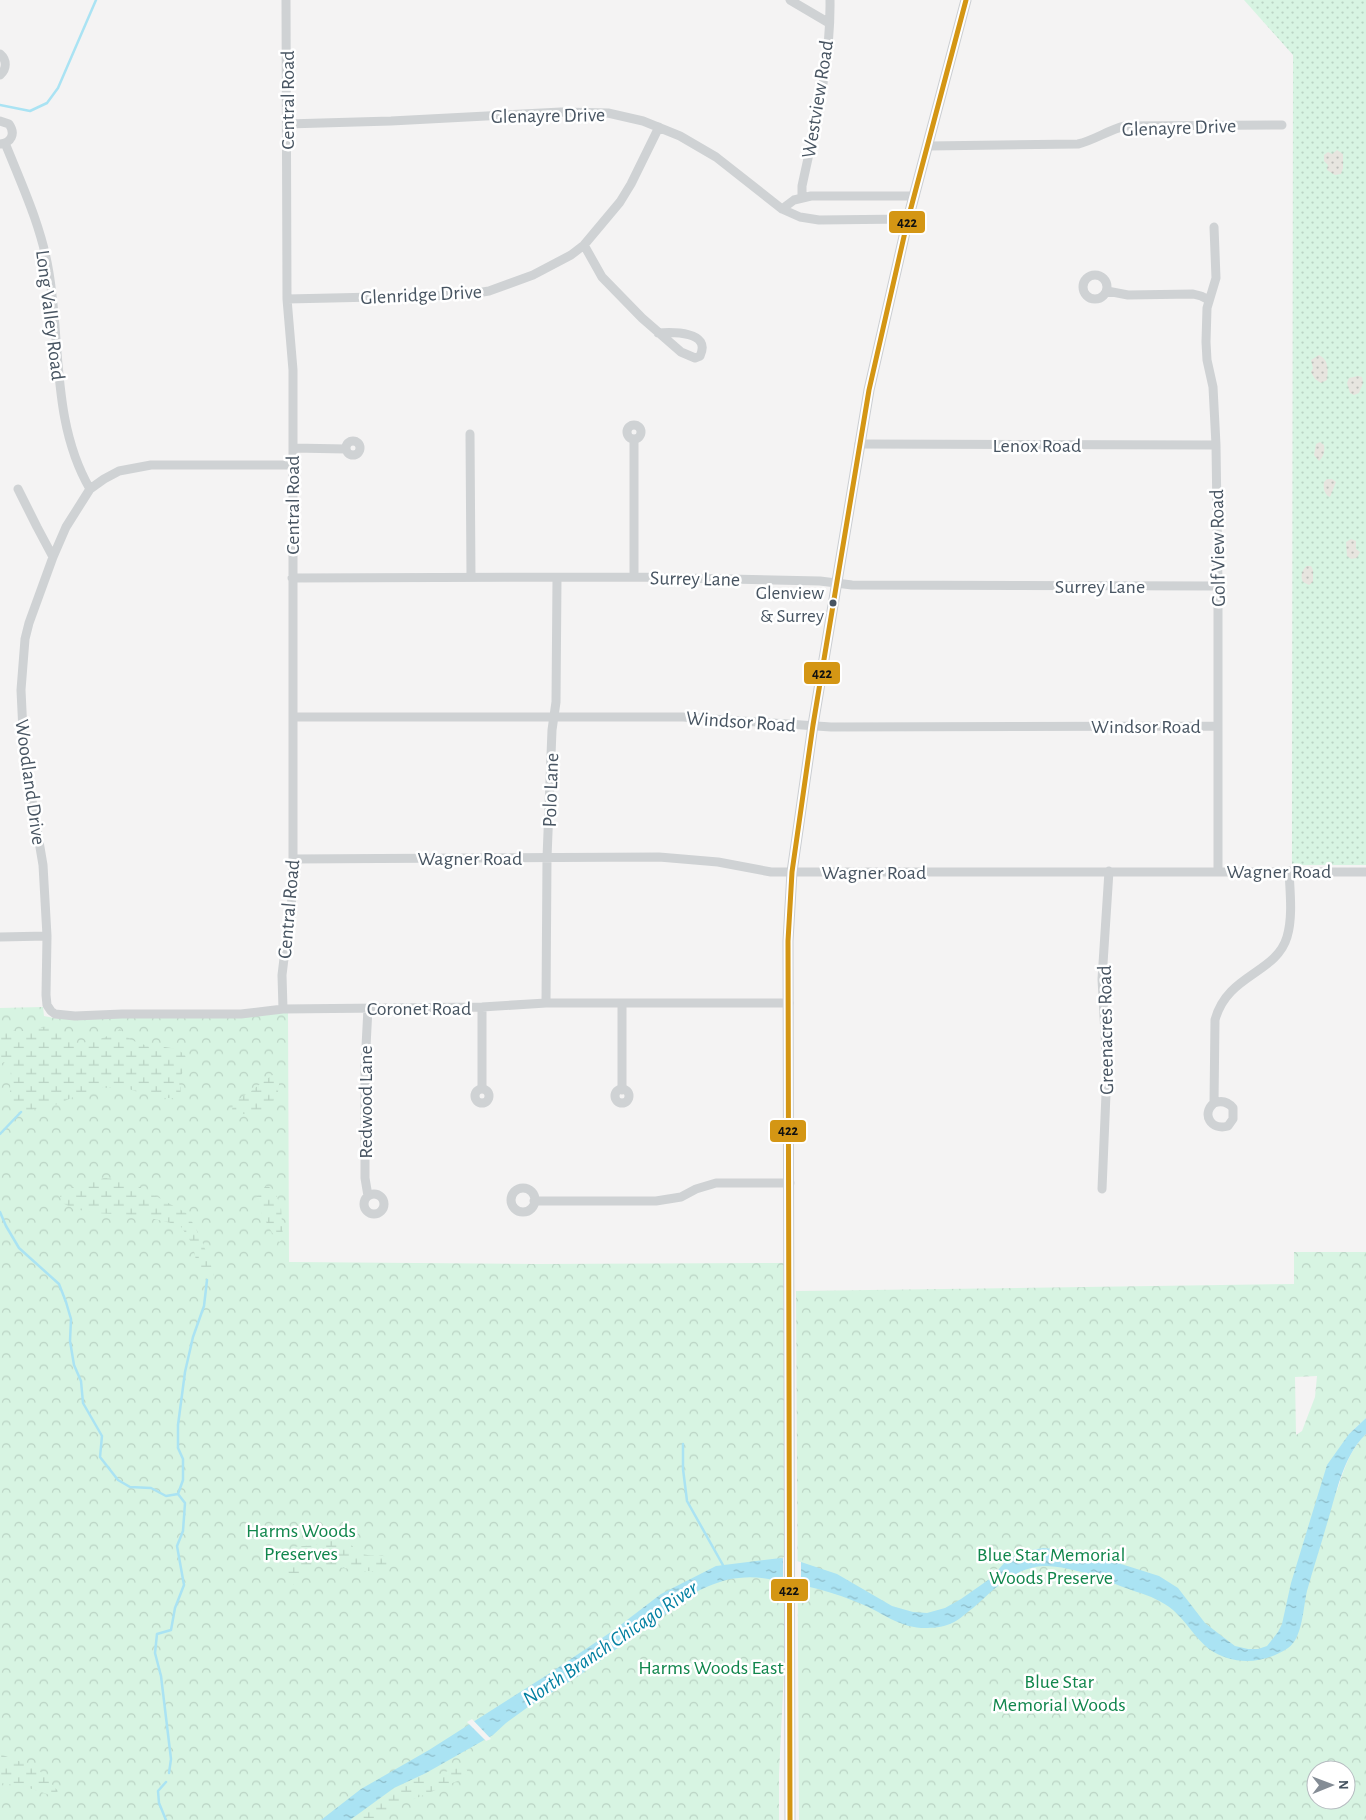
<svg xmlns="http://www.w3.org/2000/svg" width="1366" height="1820" viewBox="0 0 1366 1820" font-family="'Alegreya Sans',sans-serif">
<defs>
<pattern id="grass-dots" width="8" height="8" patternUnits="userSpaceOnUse" patternTransform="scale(1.25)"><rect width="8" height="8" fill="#d7f4e2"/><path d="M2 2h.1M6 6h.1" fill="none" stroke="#bad3c4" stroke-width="1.8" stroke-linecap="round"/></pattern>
<pattern id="forest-crowns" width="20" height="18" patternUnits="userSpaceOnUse" patternTransform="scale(1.25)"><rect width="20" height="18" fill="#d7f4e2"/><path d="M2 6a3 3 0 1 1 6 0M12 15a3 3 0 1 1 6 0" fill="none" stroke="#bad3c4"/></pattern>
<pattern id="wetland-marsh" width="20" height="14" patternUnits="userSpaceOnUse" patternTransform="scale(1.25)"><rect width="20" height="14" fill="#d7f4e2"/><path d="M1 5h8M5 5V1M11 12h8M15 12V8" fill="none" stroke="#bad3c4"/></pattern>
<pattern id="sand-dots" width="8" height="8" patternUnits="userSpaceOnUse" patternTransform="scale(1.25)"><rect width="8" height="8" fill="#e7e5df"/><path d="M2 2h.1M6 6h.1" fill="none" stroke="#bdbcb8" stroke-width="1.8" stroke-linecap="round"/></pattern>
<pattern id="water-ripples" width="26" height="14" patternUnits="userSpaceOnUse" patternTransform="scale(1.25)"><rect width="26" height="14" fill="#aae3f3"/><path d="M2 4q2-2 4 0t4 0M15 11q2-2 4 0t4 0" fill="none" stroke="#8cbbc8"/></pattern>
</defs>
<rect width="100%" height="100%" fill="#f4f3f3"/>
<path fill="url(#grass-dots)" d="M1244 0H1366V865H1292L1293 55Z"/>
<path fill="url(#forest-crowns)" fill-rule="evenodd" d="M43 1007 44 1016 59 1019 288 1012 289 1262 538 1264 785 1263V1650L779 1774V1820H0V1008Z
M1294 1252H1366V1418L1349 1434 1336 1494C1343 1473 1349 1450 1366 1434V1820H799L796 1291 1294 1284ZM1317 1376 1315 1397 1302 1431 1296 1435 1295 1377ZM1316 1770H1346V1800H1316Z"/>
<path fill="url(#wetland-marsh)" d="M0 1022 17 1032 52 1026C59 1031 61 1038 70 1042 82 1046 111 1037 120 1029L131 1040 153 1048 165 1047 177 1049 185 1055 187 1064 178 1081 181 1088 180 1098H165L141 1093 123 1087 100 1088 80 1094 58 1104 19 1113C17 1109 12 1103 11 1099 7 1086 17 1072 4 1062L0 1064Z
M272 1075 279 1077C280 1099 273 1102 258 1116L238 1113 232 1110 233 1103 251 1091Z
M104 1178 127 1180 188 1214 202 1241 214 1273 213 1281 209 1282 201 1277 191 1242 180 1225C164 1222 147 1216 131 1215 105 1213 86 1215 62 1203L60 1196 68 1189Z
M267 1186 274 1190 281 1207 283 1239 279 1242 271 1231 255 1201 259 1191Z
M334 1532C350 1532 347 1544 358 1551 369 1559 382 1553 389 1558V1567L377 1571H362L321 1564 310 1570 291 1587C284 1574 285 1560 292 1547L316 1545Z
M0 1754 37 1768 58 1791 53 1796 23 1786 0 1783Z
M465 1767 468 1772 462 1779 402 1804 378 1820H350L394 1788 422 1775 435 1776 453 1769Z"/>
<path fill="url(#sand-dots)" d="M1337 150 1343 154V168L1341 174 1335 175 1327 170 1328 165 1324 161V155L1328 152 1332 154Z
M1319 355C1329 360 1328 370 1327 380L1321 383 1315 379 1311 372 1313 368 1311 360Z
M1358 376 1362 377 1363 383 1359 393 1354 395 1350 393 1347 383 1349 378Z
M1320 442 1324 445C1325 450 1324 457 1319 461L1314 455 1316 444Z
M1327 479H1332L1336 482 1330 497C1324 495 1323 487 1324 482Z
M1351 539 1356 541V549L1360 552 1357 558 1351 559 1347 556 1346 542Z
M1307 566H1311L1313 570V582L1309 585 1303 582C1300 577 1302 569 1307 566Z"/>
<path fill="url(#water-ripples)" d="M1366 1418V1434C1342 1457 1336 1496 1326 1527 1320 1548 1313 1569 1307 1591 1303 1607 1303 1638 1288 1648 1264 1664 1233 1666 1209 1649 1195 1638 1186 1621 1173 1610 1162 1601 1150 1596 1137 1592 1108 1582 1075 1566 1044 1566 1015 1567 993 1590 973 1608 965 1614 957 1622 947 1625 939 1628 929 1628 921 1628 898 1626 884 1614 864 1605 834 1592 806 1585 775 1580 763 1578 752 1576 739 1578 724 1579 711 1585 698 1591L577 1677 528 1707 506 1723 493 1735 426 1773 394 1788 350 1820H321L361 1789 429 1750 547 1675 614 1630 661 1594 716 1566 781 1558 801 1562 837 1574 892 1606 913 1612 927 1613 945 1608 961 1599 991 1578 1005 1562 1021 1552 1043 1548 1069 1550 1099 1557 1159 1576 1178 1588 1205 1623 1223 1637 1235 1646 1248 1649H1258L1267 1646 1278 1632 1282 1624 1291 1583 1327 1465 1349 1434Z"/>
<path fill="#f4f3f3" d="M783 1557 801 1562V1587L783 1584Z
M472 1719 491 1739 486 1741 467 1722Z"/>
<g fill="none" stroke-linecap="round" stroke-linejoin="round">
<path stroke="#aae3f3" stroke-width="2.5" d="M0 105 30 111 47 103 58 88 96 0
M0 1134 21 1112
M0 1212 6 1226 19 1248 59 1284 66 1302 71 1319 70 1341 74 1365 81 1381 83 1403 102 1436 100 1457 118 1480 130 1487 151 1488 166 1496 178 1494 185 1503 183 1531 177 1546 184 1585 175 1608 171 1630 157 1634 155 1653 161 1676 171 1759 169 1773
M683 1444V1469L687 1501 724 1567
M178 1494 183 1480V1459L178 1448V1425L185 1372 193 1337 204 1306 207 1280
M166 1782 158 1791 159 1803 166 1820"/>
<path stroke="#cfd2d4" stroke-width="9" d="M790 0 829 23
M0 54C7 60 7 69 0 75
M0 121 9 124C16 134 11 143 0 144
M287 124 391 121 561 112 608 113 643 121 680 136 716 157 782 209 800 217 819 220 908 219
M5 143C22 185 42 228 49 273 61 345 52 424 90 489
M929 146 1078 144C1095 140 1108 130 1125 126L1282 125
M802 197V186C815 125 831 63 830 0
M782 209 794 200 811 196H915
M1214 227 1216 278 1207 308 1206 342 1207 360 1213 387 1216 445 1218 586V871
M584 245 602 277 642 318 681 352 695 358 700 356C712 331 672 332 658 333
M1083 287a12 12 0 1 1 24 0a12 12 0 1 1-24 0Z
M1107 291 1128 295 1193 294 1201 296 1209 300
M287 299 464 295 489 291 533 275 571 255 584 245 620 202 631 184 659 127
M627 432a7 7 0 1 1 14 0a7 7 0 1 1-14 0Z
M470 434 471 577
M346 448a7 7 0 1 1 14 0a7 7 0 1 1-14 0Z
M859 444 1216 445
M293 448 346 449
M292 465H151L119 471 104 479 90 489 66 527 53 557 29 623 25 639 21 690 24 753 43 865 47 936 46 995 47 1005 51 1011 55 1014 75 1016 122 1014H241L283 1009 482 1007 546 1003H789
M18 489 37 527 53 557
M634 577V439
M292 578 634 577 820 581 852 585 1218 586
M293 717H683L831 727 1218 726
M293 859 659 857 718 862 771 872H1366
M0 937 47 936
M546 1003 547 858 552 730 556 702 557 578
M482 1007V1088
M283 1009 282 975 287 934 291 917 293 859V370L287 299 286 0
M475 1096a7 7 0 1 1 14 0a7 7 0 1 1-14 0Z
M615 1096a7 7 0 1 1 14 0a7 7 0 1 1-14 0Z
M622 1090V1003
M1214 1103C1222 1100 1228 1102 1233 1108V1119L1228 1126C1211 1131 1201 1114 1214 1103L1215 1020C1227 974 1276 974 1287 937 1293 917 1290 892 1289 871
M511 1200a12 12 0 1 1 24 0a12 12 0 1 1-24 0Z
M1102 1189 1107 1070 1102 979 1109 871
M364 1204a10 10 0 1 1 20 0a10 10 0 1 1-20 0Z
M368 1196 365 1178V1066L368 1008
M534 1201H656L681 1197 696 1189 716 1183H790"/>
<path stroke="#cbced2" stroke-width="11" d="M790 1820 788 941 792 872 813 725 869 390 908 219 966 0"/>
<g stroke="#fff" stroke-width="9">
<path id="bus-1" d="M790 1820 788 941 792 872 813 725 869 390 908 219 966 0"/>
</g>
<use href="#bus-1" stroke="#d49614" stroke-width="5"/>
</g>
<circle fill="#485562" stroke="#fff" stroke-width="2" cx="833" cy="603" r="4.5"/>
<g text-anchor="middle" stroke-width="5" stroke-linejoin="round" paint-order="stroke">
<g font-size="19" fill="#485562" stroke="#fff" text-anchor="end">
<text x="824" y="599">Glenview<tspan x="824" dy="23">&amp; Surrey</tspan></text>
</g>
<g font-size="20" fill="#485562" stroke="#fff">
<text transform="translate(817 99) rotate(-81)" y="7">Westview Road</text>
<text transform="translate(287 100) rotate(-90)" y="7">Central Road</text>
<text transform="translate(548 115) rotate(-1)" y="7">Glenayre Drive</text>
<text transform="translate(1179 127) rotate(-2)" y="7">Glenayre Drive</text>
<text transform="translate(421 294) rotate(-3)" y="7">Glenridge Drive</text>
<text transform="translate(51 315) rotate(83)" y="7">Long Valley Road</text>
<text x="1037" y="452">Lenox Road</text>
<text transform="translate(292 505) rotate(-90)" y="7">Central Road</text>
<text transform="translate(1217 548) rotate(-91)" y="7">Golf View Road</text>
<text transform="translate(695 578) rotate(1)" y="7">Surrey Lane</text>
<text x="1100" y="593">Surrey Lane</text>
<text transform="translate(741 721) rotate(4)" y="7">Windsor Road</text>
<text x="1146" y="733">Windsor Road</text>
<text transform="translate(31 782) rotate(82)" y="7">Woodland Drive</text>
<text transform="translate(550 790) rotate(-88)" y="7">Polo Lane</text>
<text x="470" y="865">Wagner Road</text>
<text x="1279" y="878">Wagner Road</text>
<text x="874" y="879">Wagner Road</text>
<text transform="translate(288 909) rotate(-85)" y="7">Central Road</text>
<text x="419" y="1015">Coronet Road</text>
<text transform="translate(1105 1030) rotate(-91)" y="7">Greenacres Road</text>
<text transform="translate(365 1102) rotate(-90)" y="7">Redwood Lane</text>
</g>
<g font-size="20" fill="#10864c" stroke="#fff">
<text x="301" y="1537">Harms Woods<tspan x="301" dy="23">Preserves</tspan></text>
<text x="1051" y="1561">Blue Star Memorial<tspan x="1051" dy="23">Woods Preserve</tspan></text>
<text x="711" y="1674">Harms Woods East</text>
<text x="1059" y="1688">Blue Star<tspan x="1059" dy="23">Memorial Woods</tspan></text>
</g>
<g font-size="21" font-style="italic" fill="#0380a2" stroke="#fff">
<text transform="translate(610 1643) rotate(-34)" y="7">North Branch Chicago River</text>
</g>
</g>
<g stroke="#fff" stroke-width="2">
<rect x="888" y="210" width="38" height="24" rx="5" fill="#d49614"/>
<rect x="803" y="661" width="38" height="24" rx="5" fill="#d49614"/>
<rect x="769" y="1119" width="38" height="24" rx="5" fill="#d49614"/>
<rect x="770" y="1578" width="39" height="24" rx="5" fill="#d49614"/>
</g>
<g font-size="14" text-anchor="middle" font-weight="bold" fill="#111">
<text x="907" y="227">422</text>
<text x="822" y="678">422</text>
<text x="788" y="1135">422</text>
<text x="789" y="1595">422</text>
</g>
<g transform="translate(1331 1785) rotate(89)"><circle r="24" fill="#ffffff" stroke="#b6bbc0"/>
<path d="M0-4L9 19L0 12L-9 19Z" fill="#848c95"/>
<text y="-8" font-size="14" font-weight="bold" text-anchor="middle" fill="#485562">N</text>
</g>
</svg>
